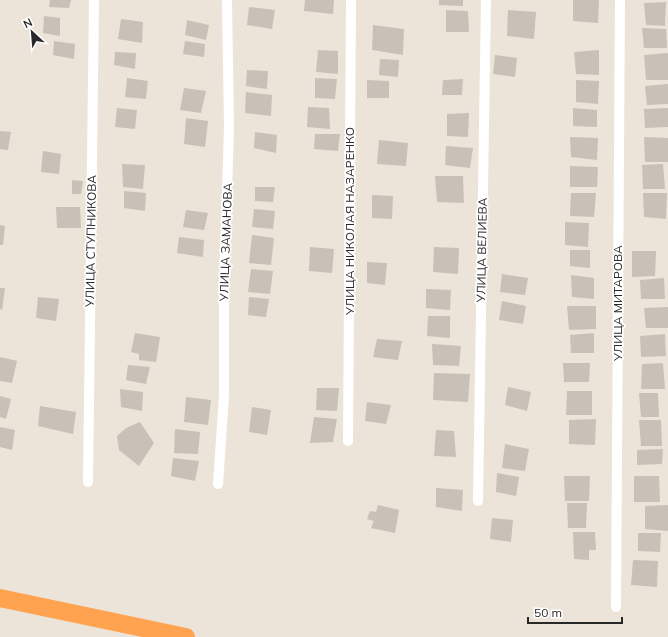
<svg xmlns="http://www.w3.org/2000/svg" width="668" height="637" viewBox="0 0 668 637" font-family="Mulish,sans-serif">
<rect width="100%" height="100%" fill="#ece4d8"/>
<path fill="#c7c1b8" d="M50 0H71L69 8 49 7Z
M305 0H334L333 14 304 11Z
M439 0H463V6L439 5Z
M573 0H599L598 23 573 21Z
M666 2 665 26 646 25 644 3Z
M249 7 275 10 272 29 247 25Z
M446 10 468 11 469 32H446Z
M508 10 536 12 534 39 507 36Z
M44 16 60 18V36L43 33Z
M121 19 143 22 142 43 118 39Z
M187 20 209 25 206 40 185 35Z
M373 25 404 29 403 55 372 50Z
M642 28 666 29 667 48H644Z
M54 41 75 44 74 59 53 55Z
M185 41 205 44 204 57 183 54Z
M318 50 338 51V74L316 72Z
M599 50V75L576 74 574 52Z
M115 52 136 53 135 69 114 65Z
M668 53V80H646L644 55Z
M495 55 517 58 515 77 493 74Z
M380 59 399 60 398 77 379 75Z
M247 70 268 71 267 89 246 86Z
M127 78 148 81 146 99 125 97Z
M315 78 337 79 335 99 315 98Z
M463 79 462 95H442L443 80Z
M367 80 389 81V98H367Z
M576 80 599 81 598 104 576 102Z
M668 84V104L647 105 645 86Z
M184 88 206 91 201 113 180 110Z
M246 92 272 95 271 116 245 113Z
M308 107 329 108 330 129 307 127Z
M117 108 137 110 135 129 115 127Z
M573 108 597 110V127L573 126Z
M668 108V127L645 128 644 109Z
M469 113 468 137 447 136V114Z
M186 118 208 121 205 147 184 144Z
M0 131 11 132 8 150 0 149Z
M255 132 277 135 276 153 254 148Z
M315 134H340L338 151 314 149Z
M570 137 598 138 597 160 571 157Z
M644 137 668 138V162H645Z
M379 140 408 143 406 166 377 164Z
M446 146 473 148 470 168 445 165Z
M43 151 61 154 59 174 41 172Z
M122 164 145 165 143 189 123 187Z
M663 164 665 189H643L642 165Z
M570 166 598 167 597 187H570Z
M435 176H463L464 203 437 202Z
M72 180 83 181 81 194H72Z
M255 187H275L273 202 255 201Z
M124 191 146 193 145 211 124 208Z
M571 193H596L594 217 570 216Z
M643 193H667L666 219 644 217Z
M372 195 393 196 392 219 372 218Z
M56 207H80L81 228H57Z
M254 209 275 211 273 229 252 227Z
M186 210 208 213 204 230 183 227Z
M565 222 589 223 588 247 565 245Z
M0 225 5 226 3 245H0Z
M252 235 274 238 271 265 249 263Z
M179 237 204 240 203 257 177 253Z
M310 247 334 249 332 273 309 271Z
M434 247 459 248 458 274 433 272Z
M570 250H590V268L570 266Z
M632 251H656L655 276 632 277Z
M367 262 387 263 385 285 367 283Z
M251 269 273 271 270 294 248 292Z
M502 274 528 278 525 295 500 292Z
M571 275 594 278V299L572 297Z
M664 278 665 299H641L640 280Z
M0 288H5L2 310 0 309Z
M426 289 451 290 450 310 426 308Z
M38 297 59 299 56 321 36 318Z
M249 297 269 299 266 317 248 315Z
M502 301 526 306 523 324 499 320Z
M567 306H596V329L569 330Z
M668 307V328H646L644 308Z
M428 316H450V338L427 336Z
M135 333 160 337 156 362 139 360V354L131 352Z
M594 333V353H571L570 335Z
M665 334 666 356 641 357 640 336Z
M377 339 402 341 398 360 373 357Z
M432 344 461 346 459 366 433 365Z
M0 357 17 361 12 383 0 381Z
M563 363H590L589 382H564Z
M663 363 665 389H641L642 364Z
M128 365 150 367 146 384 126 380Z
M434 373 470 374 468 402 433 400Z
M508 387 531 392 527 411 505 405Z
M317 388H339L337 411 316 410Z
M120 389 143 392 142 411 121 407Z
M567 391H592V415H566Z
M639 393H658L659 417H641Z
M0 396 11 399 6 419 0 417Z
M186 397 211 400 208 425 184 422Z
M367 402 391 405 386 424 365 421Z
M40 406 76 412 73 434 38 426Z
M252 407 271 410 267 435 249 432Z
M314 417 337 419 333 442 310 443Z
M596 419 595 445 569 444V420Z
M639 420H661L662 446H641Z
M140 422 154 443 139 466 119 450 117 436 126 428Z
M0 427 15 430 12 450 0 447Z
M175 429 200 432 198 454 174 453Z
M436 430 454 431 456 457 434 456Z
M505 444 529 449 525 471 502 468Z
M663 449 662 464 637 465V450Z
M173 458 199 461 195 481 171 476Z
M497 473 519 477 516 496 496 492Z
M564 476H590L589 501H565Z
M634 476H659L660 502H634Z
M436 488 463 490 462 511 436 507Z
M567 503H587L586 528H568Z
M378 505 399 510 395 533 371 528 374 521 367 519 370 511 376 512Z
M668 505V531L645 529V506Z
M492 518 513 520 511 542 490 539Z
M573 532H595L596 550H589V560L574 559Z
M638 533H661L660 552 638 551Z
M633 560 658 561 657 587 631 585Z"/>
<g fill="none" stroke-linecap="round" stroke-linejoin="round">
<path stroke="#fff" stroke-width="10" d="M348 441 351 0
M88 482 94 0
M218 484 224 395V286L229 128 227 0
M478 501 486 0
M616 607 620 0"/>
<path stroke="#ffa350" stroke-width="18" d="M0 598 186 637"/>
</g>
<g text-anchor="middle" stroke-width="3.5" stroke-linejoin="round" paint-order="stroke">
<g font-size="12" fill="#282828" stroke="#fff">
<text transform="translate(350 221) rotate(-90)" y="4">УЛИЦА НИКОЛАЯ НАЗАРЕНКО</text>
<text transform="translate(91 241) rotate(-89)" y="4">УЛИЦА СТУПНИКОВА</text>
<text transform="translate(226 242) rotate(-88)" y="4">УЛИЦА ЗАМАНОВА</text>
<text transform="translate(482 250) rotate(-89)" y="4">УЛИЦА ВЕЛИЕВА</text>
<text transform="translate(618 303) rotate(-90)" y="4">УЛИЦА МИТАРОВА</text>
</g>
</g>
<g transform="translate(32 32) rotate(334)" stroke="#ffffff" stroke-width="3" paint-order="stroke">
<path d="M0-3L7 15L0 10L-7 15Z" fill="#282828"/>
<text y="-6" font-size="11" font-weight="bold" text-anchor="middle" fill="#282828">N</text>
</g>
<path d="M528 617v6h94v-6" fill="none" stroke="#282828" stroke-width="2"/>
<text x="534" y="617" font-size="12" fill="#282828" stroke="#ffffff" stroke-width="3" paint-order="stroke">50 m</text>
</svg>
